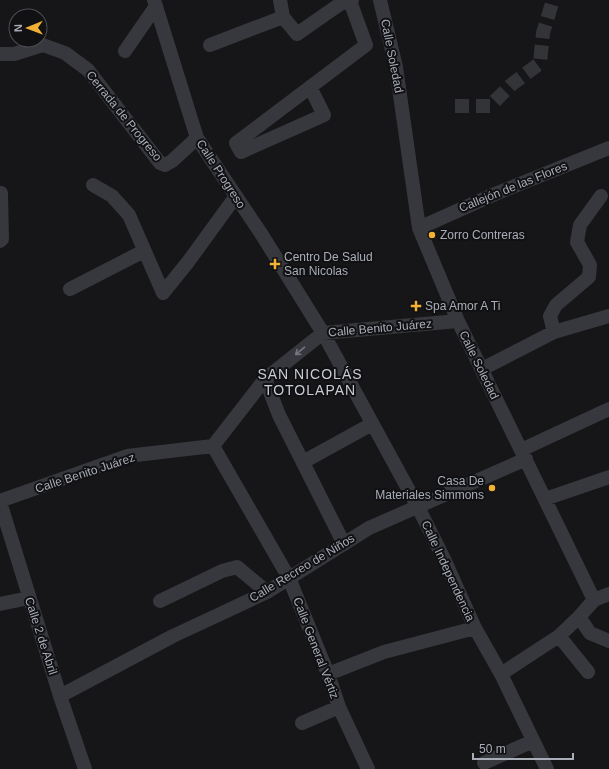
<svg xmlns="http://www.w3.org/2000/svg" width="609" height="769" viewBox="0 0 609 769" font-family="Helvetica,sans-serif">
<rect width="100%" height="100%" fill="#161618"/>
<g fill="none" stroke-linecap="round" stroke-linejoin="round">
<path stroke="#333438" stroke-width="14" stroke-dasharray="14 7" stroke-linecap="butt" d="M455 106H490L511 85 540 63 543 33 553 0"/>
<path stroke="#37383d" stroke-width="14" d="M154 0 197 138 262 235 323 333 418 507 445 561 475 628 501 674 547 769
M280 0 283 17 297 34 340 4 352 0
M380 0 396 67 419 228 458 321 594 600
M210 45 283 17
M125 51 156 6
M0 54H14L43 45 65 53 88 70 160 163 165 165 172 161 197 138
M310 87 324 115 241 152 236 143 366 45 350 1
M93 185 112 196 129 215 163 293 188 262 236 196
M419 228 495 194 609 148
M0 241 2 239 1 193
M70 289 144 251
M554 332 550 316 556 305 589 277 590 265 577 242 580 225 601 196
M482 369 554 332 609 316
M265 379 279 415 344 544
M213 446 289 578 328 674 339 707 368 769
M521 450 609 409
M303 462 372 424
M545 499 609 477
M0 501 127 456 213 446 265 379 323 333 458 321
M0 502 60 696 85 769
M160 601 222 571 237 567 267 592
M0 604 29 598
M579 617 590 633 609 641
M559 636 588 672
M328 674 384 652 475 628
M501 674 559 636 579 617 594 600 609 594
M60 696 173 636 267 592 369 528 526 459
M302 723 339 707
M484 763 533 741"/>
</g>
<defs><path id="oneway-shaft" d="M-6 0H5M1.5-3L5.5 0L1.5 3" fill="none" stroke-width="1.6" stroke-linecap="round" stroke-linejoin="round"/></defs>
<use stroke="#757881" href="#oneway-shaft" transform="translate(300 351) rotate(141)"/>
<g fill="#f2b134" stroke="#111113" stroke-width="1.5">
<circle cx="432" cy="235" r="4"/>
<path d="M273 258h4v4h4v4h-4v4h-4v-4h-4v-4h4z"/>
<path d="M414 300h4v4h4v4h-4v4h-4v-4h-4v-4h4z"/>
<circle cx="492" cy="488" r="4"/>
</g>
<g text-anchor="middle" stroke-width="4" stroke-linejoin="round" paint-order="stroke">
<g font-size="12" fill="#a8adb8" stroke="#111113">
<text transform="translate(392 56) rotate(79)" y="4">Calle Soledad</text>
<text transform="translate(124 116) rotate(51)" y="4">Cerrada de Progreso</text>
<text transform="translate(221 174) rotate(57)" y="4">Calle Progreso</text>
<text transform="translate(513 187) rotate(-22)" y="4">Callejón de las Flores</text>
<text transform="translate(380 328) rotate(-5)" y="4">Calle Benito Juárez</text>
<text transform="translate(479 365) rotate(64)" y="4">Calle Soledad</text>
<text transform="translate(85 473) rotate(-18)" y="4">Calle Benito Juárez</text>
<text transform="translate(302 568) rotate(-31)" y="4">Calle Recreo de Niños</text>
<text transform="translate(448 571) rotate(65)" y="4">Calle Independencia</text>
<text transform="translate(41 636) rotate(72)" y="4">Calle 2 de Abril</text>
<text transform="translate(316 648) rotate(69)" y="4">Calle General Vértiz</text>
</g>
<g font-size="12" fill="#a8adb8" stroke="#111113" text-anchor="start">
<text x="440" y="239">Zorro Contreras</text>
<text x="284" y="261">Centro De Salud<tspan x="284" dy="14">San Nicolas</tspan></text>
<text x="425" y="310">Spa Amor A Ti</text>
<text x="484" y="485" text-anchor="end">Casa De<tspan x="484" dy="14">Materiales Simmons</tspan></text>
</g>
<g font-size="14" letter-spacing="1" fill="#c9ccd4" stroke="#111113">
<text x="310" y="379">SAN NICOLÁS<tspan x="310" dy="16">TOTOLAPAN</tspan></text>
</g>
</g>
<g transform="translate(28 28) rotate(269)"><circle r="19" fill="#111113" stroke="#4d4f55"/>
<path d="M0-3L7 15L0 10L-7 15Z" fill="#f2b134"/>
<text y="-6" font-size="11" font-weight="bold" text-anchor="middle" fill="#a8adb8">N</text>
</g>
<path d="M473 753v6h100v-6" fill="none" stroke="#a8adb8" stroke-width="2"/>
<text x="479" y="753" font-size="12" fill="#a8adb8" stroke="#111113" stroke-width="3" paint-order="stroke">50 m</text>
</svg>
